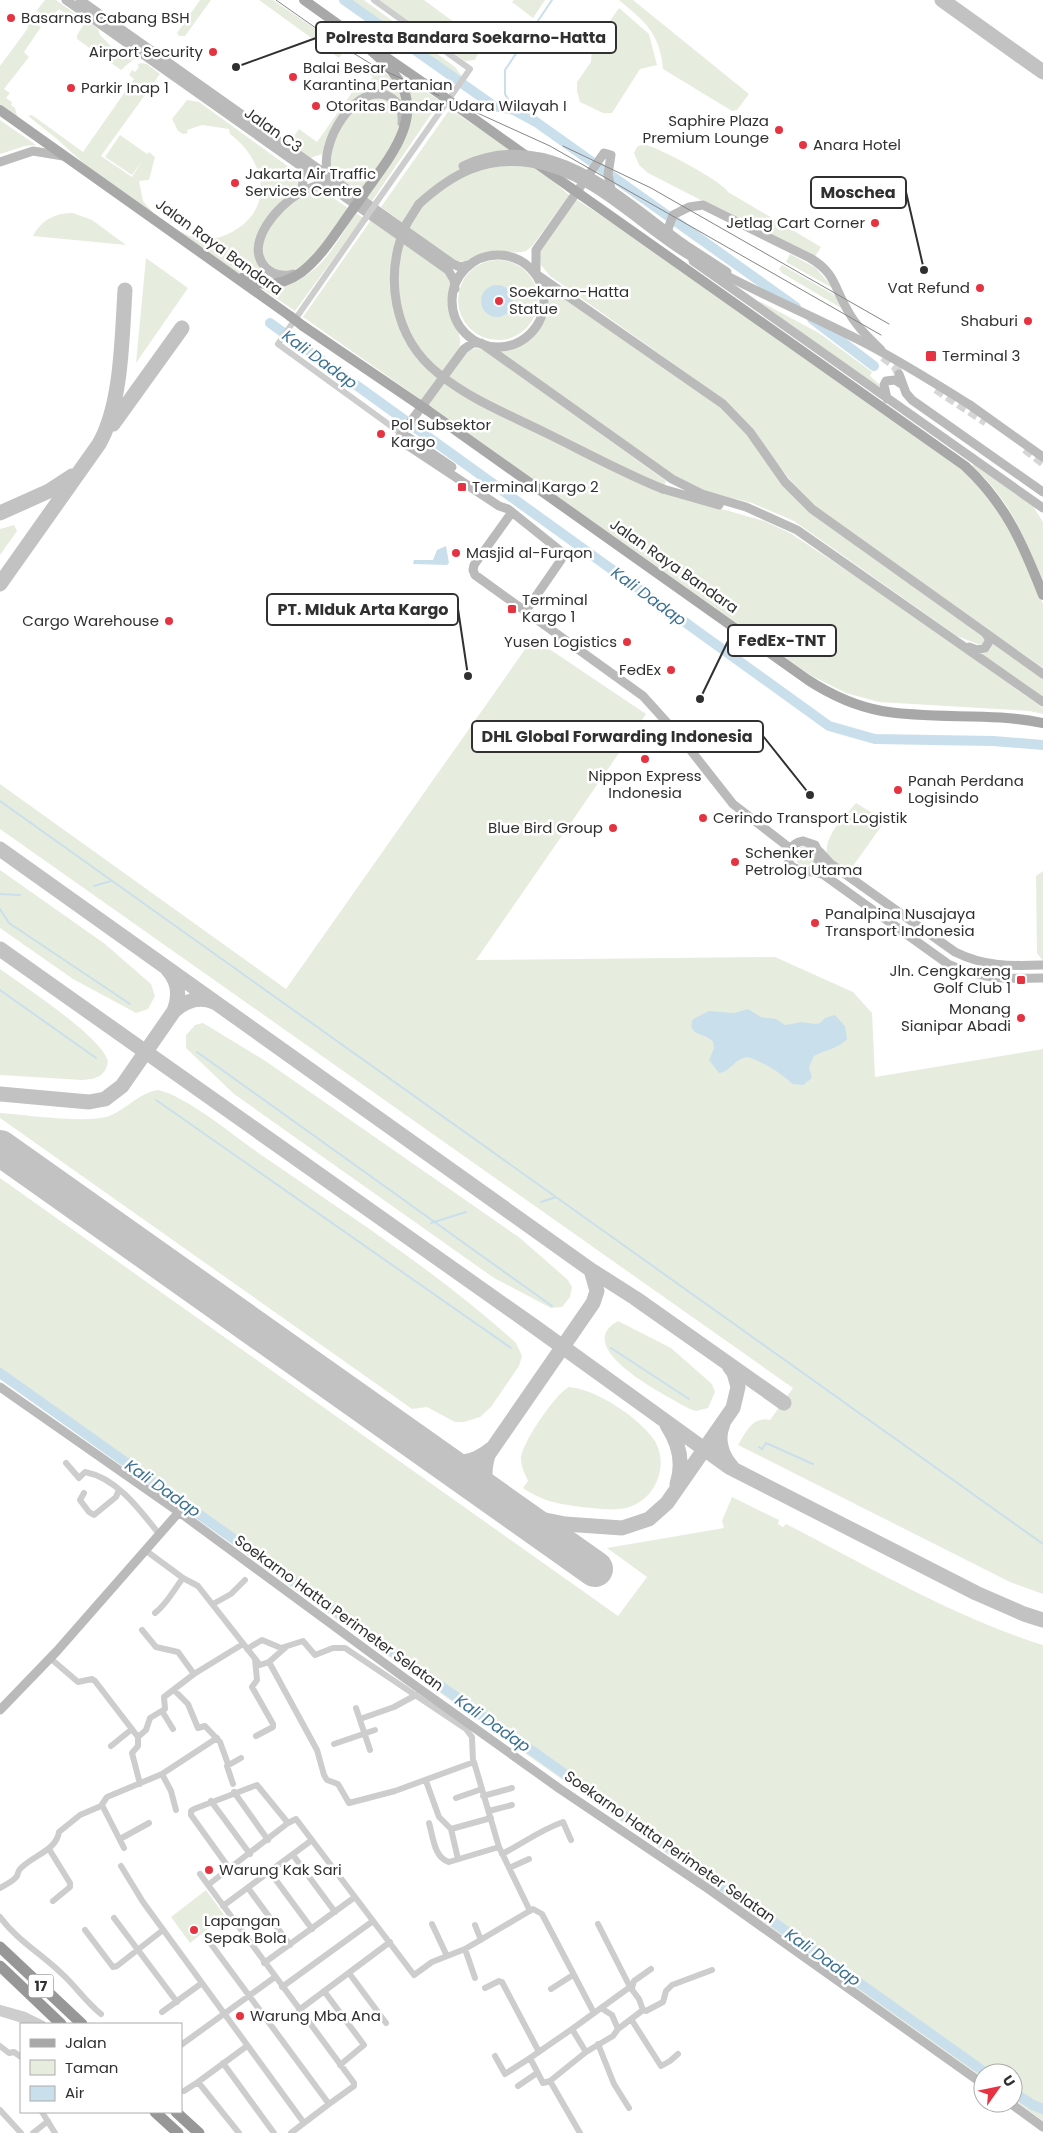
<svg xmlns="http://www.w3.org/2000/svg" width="1043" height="2133" viewBox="0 0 1043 2133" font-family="Poppins,sans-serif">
<rect width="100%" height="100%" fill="#fff"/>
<path fill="#e6edde" d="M45 0H56L74 13 76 21 59 9 46 22 38 15 37 10Z
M200 0H211L185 36H179L177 33Z
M259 0H273L345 49 339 58Z
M350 0H364L455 67 461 75V79Z
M377 0H424L477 39 480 49 475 60 465 61Z
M514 0H545L533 18 512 2Z
M619 0H633L749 94 737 110 732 111 663 69C660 33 645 22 619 0Z
M619 8 649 34 657 65 640 69 612 113H603L580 102 577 91V82L591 62 592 47Z
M84 19 98 29 100 35 114 49 116 47 136 57 121 70 77 39C76 31 85 28 84 19Z
M34 22 41 27 24 52 29 57 4 89 10 93 6 98 12 102 11 105 15 108 18 119 0 107V66L28 28 27 24Z
M141 63 147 64 160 74 101 156 132 177 142 161 132 175 105 157 120 135 147 154 149 152 155 157 149 180 139 181 143 201 155 215 91 170 57 139 28 116 32 115 83 152 134 79 129 75 132 70 135 72 139 67 137 65Z
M368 63C397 79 399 81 405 113L395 97 359 98 322 154 310 158 289 143 299 129 317 142 353 91 367 85 373 77 363 70Z
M394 70 440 101 372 201 365 196 410 114Z
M377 96 393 102 401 120 396 137 360 195 330 171V150L346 119 362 102Z
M187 100 199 102 297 173 298 188 256 248 277 278 251 279 236 272 160 220 161 218C172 226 182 234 195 238 208 242 220 238 232 232 276 208 265 160 230 134L229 129 202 125 187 130 188 133 183 134 178 131 172 119Z
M450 109 544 173 569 195 533 245 526 251C514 255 501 249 489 252 476 254 468 264 455 261L381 207Z
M0 120 36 145 25 146 0 154Z
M643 144C656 146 724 182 728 192L821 247 814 258 648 173 639 165 634 153 637 147Z
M319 188 351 210 302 269 284 275 264 262 262 243 273 222 294 199Z
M574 198 646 245 966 472 1005 516 1035 584 1043 604V668L818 509C779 474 756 428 716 394L550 276 541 265 539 252Z
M73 213 92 220 126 245 33 236C41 220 55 213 73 213Z
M356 213 363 218 295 311 258 286C317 286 326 257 356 213Z
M371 220 441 269 452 281C450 290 448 300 450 310 453 326 465 335 458 352L423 401 303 317Z
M790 254 816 268 834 289 786 262Z
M146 258 188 288 136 363Z
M458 300a40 40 0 1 1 80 0a40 40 0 1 1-80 0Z
M782 265 836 296 841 308 782 273 779 269Z
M546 286 711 398 745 429 790 491 982 634 985 640 984 643 980 645 957 636 794 521 752 503 705 491 684 482 502 356 500 351C533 349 557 318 546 286Z
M761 302 819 333 872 372 870 376 879 384 878 389 759 304Z
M476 348 484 350 666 481 662 492 764 521 790 533 887 597 1043 708V714L1029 711 879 702 846 693 810 675 427 404 464 353Z
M974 464 1033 506 1043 522V584C1026 539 1009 498 972 466Z
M14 525 17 531 0 555V529Z
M533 638 646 714 476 960 775 957 853 992 872 1013 875 1077 1043 1049V1594L1010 1582 738 1445C746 1432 752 1416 770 1420L793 1388 0 829V784L286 989Z
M994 642 1043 676V697L982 654 990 650Z
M856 803 885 821 848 873 827 856C824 835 843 819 856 803Z
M795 856a10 10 0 1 1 20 0a10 10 0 1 1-20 0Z
M0 870 105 944 151 984 155 996 148 1009 136 1013 73 979 0 928Z
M1043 871V961L1037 953 1036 876Z
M0 969C22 985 104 1038 108 1062 105 1077 96 1079 82 1080L0 1075Z
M203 1023 264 1060 520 1238 568 1280 572 1287 570 1297 562 1307 551 1308 494 1278 234 1094 186 1048V1035L195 1025Z
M158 1090C186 1096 233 1135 257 1152 345 1213 437 1271 516 1343L522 1356 519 1366 491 1407 480 1417 464 1422H455L427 1407 412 1409 0 1118V1113C27 1115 82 1123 106 1117 124 1112 138 1093 158 1090Z
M0 1178 618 1616 647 1577 607 1548 724 1528 722 1521 732 1497 779 1520 778 1524 783 1527 786 1524C870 1567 953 1617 1043 1645V2121L1013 2099V2073H983V2078L285 1583 276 1576 277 1573 274 1570 270 1571 0 1378Z
M618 1321 671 1348 712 1384 715 1392 708 1408 696 1411 690 1409C669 1397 569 1348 618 1321Z
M569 1387C596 1389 640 1418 655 1441 669 1465 656 1499 629 1507 617 1511 604 1509 591 1508 564 1505 545 1503 523 1488L528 1481C525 1474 521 1467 521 1459 521 1444 556 1393 569 1387Z
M206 1890 225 1916 190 1943 171 1917Z"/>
<path fill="#cadfec" d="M481 301a16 16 0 1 1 32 0a16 16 0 1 1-32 0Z
M446 546 449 563 447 565 413 564 414 560H433L437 550Z
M748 1009 761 1017 776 1019 785 1025 802 1022 815 1024 820 1023 825 1018 835 1015 845 1026 847 1039C837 1050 826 1049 814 1056L809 1067 812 1078 803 1085 792 1084C782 1073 762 1062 748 1057 733 1059 731 1072 719 1073L709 1060 714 1048 713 1042C706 1032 686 1037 693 1019L709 1011 734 1013Z"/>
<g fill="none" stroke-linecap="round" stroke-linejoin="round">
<path stroke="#cadfec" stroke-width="2" d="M514 110 505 94V70L552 0
M0 801 1043 1544
M94 886 111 881
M0 894 20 895
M0 909 9 923 130 1004
M0 990 96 1058
M197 1052 552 1306
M156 1100 511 1348
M541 1202 556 1197
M431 1223 466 1212
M611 1348 689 1399
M759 1447 762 1449 766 1443 813 1464"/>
<path stroke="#cadfec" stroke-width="10" d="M344 0 494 106 514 110 536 122 796 307
M812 319 874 366
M270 323 829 726 875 739 993 741 1043 745
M0 1373 986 2073
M1013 2092 1033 2105 1043 2109"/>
<path stroke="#c2c2c2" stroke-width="15" d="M942 0 1043 72
M113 424 182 328
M0 513 49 491 72 476
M0 584 99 444C122 404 122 336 125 290
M0 849 591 1270 635 1298 784 1403
M0 949 535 1327 729 1467 976 1593 1024 1614 1043 1620
M174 1011C185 1001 199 996 214 1002
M0 1094 89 1102 105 1099 122 1086 174 1011C180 996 179 982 168 970
M723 1424C716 1439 722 1456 732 1467
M667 1425C679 1443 684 1463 677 1484
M436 1457C457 1466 474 1463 491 1449
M498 1500C483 1487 483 1473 488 1455L593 1303 597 1291 591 1270
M500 1502 531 1517 565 1524 622 1528 649 1519 667 1503 733 1408 738 1387 734 1373 729 1366"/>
<path stroke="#c2c2c2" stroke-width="36" d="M0 1148 595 1569"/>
<path stroke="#d6d6d6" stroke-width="9" stroke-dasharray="9 4.5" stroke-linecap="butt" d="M883 357 895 366 899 374
M936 389 986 422
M1025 449 1043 463"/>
<path stroke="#cdcdcd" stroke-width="6" d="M374 0 470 69 376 203
M365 219 278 344 402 434
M66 1463 79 1478 85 1472C117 1478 140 1510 159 1534
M84 1493 80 1500 89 1512 94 1515 116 1497 119 1490
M145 1550 183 1578 198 1586 260 1665 269 1662 286 1647
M213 1604 231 1594 245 1580
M155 1613C167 1604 173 1591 183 1578
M142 1630 156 1647 178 1652 194 1674
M247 1649 262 1640 281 1648 303 1641 315 1655 333 1648H345L466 1729 472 1737 473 1762
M50 1658 78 1682 92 1679 95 1681 138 1737
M255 1659 257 1680 252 1687 273 1724V1727L256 1736
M269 1662 317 1750 324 1775 327 1780 338 1784 349 1803 395 1791 474 1762 499 1847 530 1911
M174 1690 188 1704 198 1728 205 1726 220 1742 228 1764
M356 1708 370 1750
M162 1711 173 1729
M360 1719 394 1707 416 1695
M334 1744 375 1730
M111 1746 132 1729
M162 1774 171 1791 176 1810
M426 1781 439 1817 451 1829 491 1818
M140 1784 132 1753 138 1746V1737L146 1730 150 1718 165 1709 164 1697 194 1674 243 1644
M233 1784 227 1766 241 1758
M234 1792 268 1840
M483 1796 512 1788
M456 1798 482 1789
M211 1801 250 1854
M102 1805 124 1848
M489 1811 512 1805
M429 1823C433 1836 434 1858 449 1862L499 1847
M451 1829 458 1859
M120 1839 149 1823
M49 1849 70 1883V1887L53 1901
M502 1854C524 1843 540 1830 563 1822L571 1840
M293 1855 335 1912
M121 1866 143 1902 304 2123
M229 1868 191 1815V1811L194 1809 257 1785 288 1823
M509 1868 529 1859
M270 1872 312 1929
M200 1874 354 2083V2086L329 2104
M208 1885 288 1823 296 1819 414 1975 432 1962 465 1949 533 1909 542 1914 594 2013
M0 1888C5 1885 14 1881 17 1876 18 1874 18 1871 20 1869 33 1855 56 1851 59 1832L80 1815 101 1806 107 1797 162 1774 217 1738
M248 1888 290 1945
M223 1906 312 1840
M0 1917C17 1940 40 1953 60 1972 75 1985 85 2001 101 2014
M114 1918 177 2002
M432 1924 447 1956
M598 1924 630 1987
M475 1925 481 1940
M85 1930 113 1967 117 1966 163 1930
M208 1940 329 2104 291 2133
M465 1949 475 1978
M264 1963 355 1897
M349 1973 386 2023
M282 1987 373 1921
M485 1988 499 1981 502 1982 539 2052
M632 1988 634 1981 651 1969
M551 1989 573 1975
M324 1991 364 2045 340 2065
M0 2008 25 2015 43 2024
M299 2010 390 1942
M643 2010 646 2011 663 2002 666 1991 672 1985 712 1970
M162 2012 202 1983
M0 2013 35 2024
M631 2019 661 2066 670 2061 678 2054
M572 2029 530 2058 543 2083 550 2081 586 2052 613 2036 618 2029 643 2010 639 1999 630 1987 601 2008
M598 2044 614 2084 629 2108
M181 2045 275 1977
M0 2046 9 2053 14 2052 21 2057
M586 2052 572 2029 601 2008 612 2015 618 2029
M495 2056 505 2074 530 2058
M223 2063 274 2133
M550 2081 580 2133
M518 2086 537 2073
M184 2091 198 2082
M0 2110 21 2133
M42 2112 55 2133
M33 2133 48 2121
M239 2133 198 2082 247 2046"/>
<path stroke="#bababa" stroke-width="9" d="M66 0 448 270 454 280 455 289
M80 0 453 264 460 267 471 264
M0 162 33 151 63 156
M329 176C315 148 358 74 393 99 401 105 403 113 402 123
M299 193 302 189 305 165
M407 223 419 204
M670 238 668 229 673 215 689 207 703 205 810 258C836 273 834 288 848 311 856 326 869 338 881 350
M684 244 727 272
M452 301a46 46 0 1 1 92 0a46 46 0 1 1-92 0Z
M693 261 1043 508
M293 274C283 277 273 275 265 267 244 243 278 206 298 194 307 188 318 186 326 181
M536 274V250L604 153 611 155 608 174 612 194
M536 274 723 404 750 432 785 482 812 509 1043 674
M899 374 906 393 912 400 1043 492
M887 399 884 385 886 381 895 380 903 385
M970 405 1043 457
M402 433 452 467
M663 489 719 505
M508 509 499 506 398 439 464 349 473 343H481L672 479 702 494 746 507 797 530 1043 702
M508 509 563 553 561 560 525 612
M512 512 474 565 473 570 475 575 643 696 681 738 733 804 791 849
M969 647 977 650 985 648 990 640 986 634
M819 851 831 864 955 952C985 967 1011 966 1043 965
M808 872 816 868 820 855 815 845 803 841C798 842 793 844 791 849 778 875 814 869 824 875L948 964C982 980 1006 979 1043 978
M0 1387 179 1512 406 1679 560 1789 710 1890 983 2084
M0 1710 57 1651 179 1512
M1010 2103 1043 2127"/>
<path stroke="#a8a8a8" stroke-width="10" d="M304 0 360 40
M355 37C370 50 388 63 399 81 425 120 384 164 363 195
M383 55 444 97
M459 108 571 188
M0 110 290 316
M581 195 965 466C1006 504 1023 544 1043 595
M242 278C298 302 325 247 353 209
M303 326 418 404
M427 410 808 680C831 695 855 706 882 711 935 720 990 712 1043 723"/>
<path stroke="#979797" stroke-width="11" d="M0 1947 82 2024
M0 1966 61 2024
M155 2112 178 2133
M176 2112 199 2133"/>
<path stroke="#858585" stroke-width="1" d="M276 0 340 45 376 67 550 146 881 335
M563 146 651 188 889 324"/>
<path stroke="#cdcdcd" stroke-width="6" d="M365 219 376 203"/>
<path stroke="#bababa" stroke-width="9" d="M463 166C549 126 618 196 684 244
M419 204C452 174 484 156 531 163 593 172 638 225 690 256 745 288 805 312 863 342 900 361 935 383 970 405
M407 223C383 275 393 338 439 374 471 400 510 415 546 433 585 452 623 473 663 489"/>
<path stroke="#a8a8a8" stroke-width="10" d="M444 97 459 108
M571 188 581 195
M353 209 363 195
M290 316 303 326
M418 404 427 410"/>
</g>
<g fill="#e63341" stroke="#fff" stroke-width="2">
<circle cx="11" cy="18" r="5"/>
<circle cx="213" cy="52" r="5"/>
<circle cx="293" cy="77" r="5"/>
<circle cx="71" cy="88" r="5"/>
<circle cx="316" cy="106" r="5"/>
<circle cx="779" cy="130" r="5"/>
<circle cx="803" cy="145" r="5"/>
<circle cx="235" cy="183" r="5"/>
<circle cx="875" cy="223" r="5"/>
<circle cx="980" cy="288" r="5"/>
<circle cx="499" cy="301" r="5"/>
<circle cx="1028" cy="321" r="5"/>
<rect x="925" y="350" width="12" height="12" rx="2.5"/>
<circle cx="381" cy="434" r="5"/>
<rect x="457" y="482" width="10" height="10" rx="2.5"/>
<circle cx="456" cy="553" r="5"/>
<rect x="507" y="604" width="10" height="10" rx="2.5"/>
<circle cx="169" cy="621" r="5"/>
<circle cx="627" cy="642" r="5"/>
<circle cx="671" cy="670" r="5"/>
<circle cx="645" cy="759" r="5"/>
<circle cx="898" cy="790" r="5"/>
<circle cx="703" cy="818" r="5"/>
<circle cx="613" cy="828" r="5"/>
<circle cx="735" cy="862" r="5"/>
<circle cx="815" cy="923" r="5"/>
<rect x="1016" y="975" width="10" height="10" rx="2.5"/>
<circle cx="1021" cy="1018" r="5"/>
<circle cx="209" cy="1870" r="5"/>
<circle cx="194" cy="1930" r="5"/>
<circle cx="240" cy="2016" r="5"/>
</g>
<g text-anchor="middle" stroke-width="5" stroke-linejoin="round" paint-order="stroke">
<rect fill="#fff" stroke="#6e6e6e" stroke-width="1" x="28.5" y="1974.5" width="25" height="23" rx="4"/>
<g font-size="14" font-weight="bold" fill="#303030">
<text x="41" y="1991">17</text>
</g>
<g font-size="15" fill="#303030" stroke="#fff" text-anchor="start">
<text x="21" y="23">Basarnas Cabang BSH</text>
<text x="203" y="57" text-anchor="end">Airport Security</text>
<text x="303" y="73">Balai Besar<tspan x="303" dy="17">Karantina Pertanian</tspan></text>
<text x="81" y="93">Parkir Inap 1</text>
<text x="326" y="111">Otoritas Bandar Udara Wilayah I</text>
<text x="769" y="126" text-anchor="end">Saphire Plaza<tspan x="769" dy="17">Premium Lounge</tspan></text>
<text x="813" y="150">Anara Hotel</text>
<text x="245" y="179">Jakarta Air Traffic<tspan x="245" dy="17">Services Centre</tspan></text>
<text x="865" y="228" text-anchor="end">Jetlag Cart Corner</text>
<text x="970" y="293" text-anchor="end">Vat Refund</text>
<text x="509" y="297">Soekarno-Hatta<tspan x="509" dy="17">Statue</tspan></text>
<text x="1018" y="326" text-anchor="end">Shaburi</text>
<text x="942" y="361">Terminal 3</text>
<text x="391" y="430">Pol Subsektor<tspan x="391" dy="17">Kargo</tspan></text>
<text x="472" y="492">Terminal Kargo 2</text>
<text x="466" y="558">Masjid al-Furqon</text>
<text x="522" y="605">Terminal<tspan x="522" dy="17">Kargo 1</tspan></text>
<text x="159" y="626" text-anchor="end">Cargo Warehouse</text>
<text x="617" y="647" text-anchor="end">Yusen Logistics</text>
<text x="661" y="675" text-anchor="end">FedEx</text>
<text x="645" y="781" text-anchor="middle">Nippon Express<tspan x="645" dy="17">Indonesia</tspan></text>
<text x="908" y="786">Panah Perdana<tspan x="908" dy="17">Logisindo</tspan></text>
<text x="713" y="823">Cerindo Transport Logistik</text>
<text x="603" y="833" text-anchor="end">Blue Bird Group</text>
<text x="745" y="858">Schenker<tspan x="745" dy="17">Petrolog Utama</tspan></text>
<text x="825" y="919">Panalpina Nusajaya<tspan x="825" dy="17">Transport Indonesia</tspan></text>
<text x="1011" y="976" text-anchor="end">Jln. Cengkareng<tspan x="1011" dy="17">Golf Club 1</tspan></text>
<text x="1011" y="1014" text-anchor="end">Monang<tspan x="1011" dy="17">Sianipar Abadi</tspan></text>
<text x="219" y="1875">Warung Kak Sari</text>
<text x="204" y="1926">Lapangan<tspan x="204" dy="17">Sepak Bola</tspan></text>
<text x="250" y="2021">Warung Mba Ana</text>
</g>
<g font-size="15" fill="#303030" stroke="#fff">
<text transform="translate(273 130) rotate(35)" y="5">Jalan C3</text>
<text transform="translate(219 247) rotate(36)" y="5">Jalan Raya Bandara</text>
<text transform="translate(674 566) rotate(35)" y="5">Jalan Raya Bandara</text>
<text transform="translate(339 1613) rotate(36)" y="5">Soekarno Hatta Perimeter Selatan</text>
<text transform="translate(670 1847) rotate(35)" y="5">Soekarno Hatta Perimeter Selatan</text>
</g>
<g font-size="16" font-style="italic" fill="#3d7293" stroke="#fff">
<text transform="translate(320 359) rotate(36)" y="6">Kali Dadap</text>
<text transform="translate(649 596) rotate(36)" y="6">Kali Dadap</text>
<text transform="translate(163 1488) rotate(35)" y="6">Kali Dadap</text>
<text transform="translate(493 1723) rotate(35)" y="6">Kali Dadap</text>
<text transform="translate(823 1957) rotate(35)" y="6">Kali Dadap</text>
</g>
</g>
<path fill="none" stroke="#303030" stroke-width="2" d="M236 67L316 38M924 270L906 192M468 676L458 609M700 699L728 641M810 795L763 736"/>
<g fill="#303030" stroke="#fff" stroke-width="2">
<circle cx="236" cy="67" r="5"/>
<circle cx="924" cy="270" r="5"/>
<circle cx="468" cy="676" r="5"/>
<circle cx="700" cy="699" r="5"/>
<circle cx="810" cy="795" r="5"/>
</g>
<g fill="#fff" stroke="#303030" stroke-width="2">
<rect x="316" y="22" width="300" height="31" rx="5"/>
<rect x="811" y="177" width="95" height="31" rx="5"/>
<rect x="267" y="594" width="191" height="31" rx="5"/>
<rect x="728" y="625" width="108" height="31" rx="5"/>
<rect x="472" y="721" width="291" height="31" rx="5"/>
</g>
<g font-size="16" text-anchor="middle" font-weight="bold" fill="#303030">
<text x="466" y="43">Polresta Bandara Soekarno-Hatta</text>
<text x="858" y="198">Moschea</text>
<text x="363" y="615">PT. MIduk Arta Kargo</text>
<text x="782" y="646">FedEx-TNT</text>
<text x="617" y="742">DHL Global Forwarding Indonesia</text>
</g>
<rect x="20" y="2023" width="162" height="90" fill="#ffffff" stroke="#acacac"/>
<rect x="30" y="2039" width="25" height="8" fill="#a8a8a8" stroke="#acacac"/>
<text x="65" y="2048" font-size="15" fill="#303030">Jalan</text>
<rect x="30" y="2060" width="25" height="15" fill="#e6edde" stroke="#acacac"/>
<text x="65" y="2073" font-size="15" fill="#303030">Taman</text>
<rect x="30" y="2086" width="25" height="15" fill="#cadfec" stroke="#acacac"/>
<text x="65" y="2098" font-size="15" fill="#303030">Air</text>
<g transform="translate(998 2088) rotate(57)"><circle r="24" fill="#ffffff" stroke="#acacac"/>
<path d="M0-4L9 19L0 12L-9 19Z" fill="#e63341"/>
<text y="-8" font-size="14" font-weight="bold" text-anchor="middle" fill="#303030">U</text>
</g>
</svg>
